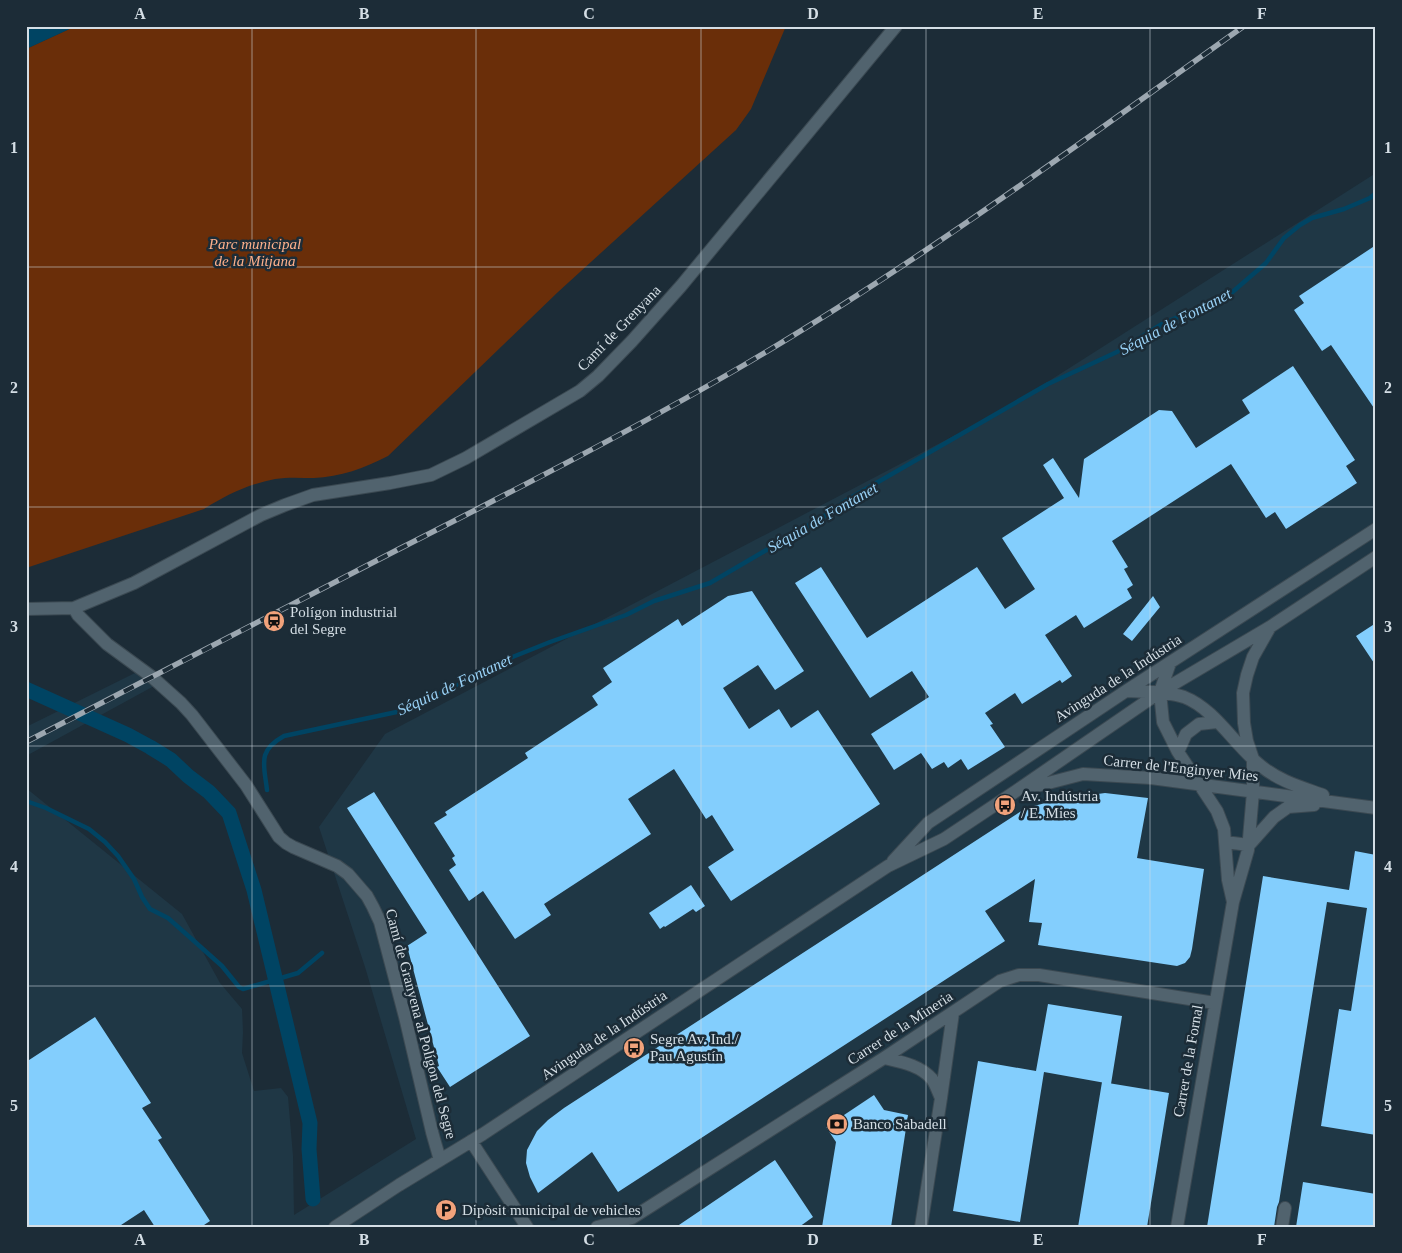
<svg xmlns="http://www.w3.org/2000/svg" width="1402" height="1253" viewBox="0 0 1402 1253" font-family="'Times New Roman',serif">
<rect width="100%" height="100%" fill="#1c2c37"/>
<path fill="#1f3745" d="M1376 173V1227H26V788L182 914 220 983 242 1009 243 1032 242 1053 254 1091 281 1088 288 1097 293 1156 294 1215 416 1139 365 967 319 827 385 734 1005 409Z
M137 672 154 686 26 756V727Z"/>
<path fill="#6a2e09" d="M76 26H786L751 109 736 130 558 292 388 456C365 468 340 477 314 478 301 478 288 477 275 479 249 484 226 495 204 509L26 568V49Z"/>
<path fill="#004463" d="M26 26H76L26 49Z"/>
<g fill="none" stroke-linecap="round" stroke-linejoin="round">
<path stroke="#004463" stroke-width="4.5" d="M267 790C264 764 257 751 284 736L406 710 462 683 485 674 510 658 550 642 626 615 654 601 710 583 828 514 845 501 1048 384 1119 351 1162 324 1229 295 1266 263 1284 238 1300 225 1312 218 1344 209 1370 198 1376 193
M26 801 46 808 89 829 105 842 118 856 134 879 142 897 150 909 168 918 194 941 222 966 239 987 243 989 298 973 322 953"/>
<path stroke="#004463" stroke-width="15" d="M26 689 128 735 150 747 171 760 188 776 209 792 229 813 254 890 310 1123 309 1149 313 1199"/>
</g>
<path fill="#83cefd" d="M1376 245V411L1331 345 1322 351 1294 310 1304 303 1299 296Z
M1293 366 1355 460 1346 466 1357 483 1286 529 1275 512 1266 518 1231 464 1112 541 1128 567 1124 569 1133 585 1127 589 1132 598 1084 628 1076 615 1045 635 1072 676 1062 683 1060 680 1022 704 1015 693 985 713 993 724 990 725 1005 747 968 770 961 759 948 768 944 762 932 769 921 753 894 770 871 734 929 697 912 671 870 698 795 583 821 567 867 638 977 567 1005 609 1035 589 1002 538 1064 498 1043 465 1053 458 1079 498 1084 459 1159 410 1172 411 1196 448 1250 413 1242 400Z
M752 591 804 671 775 690 758 665 723 688 749 729 779 709 791 728 818 710 880 804 731 901 708 867 734 850 712 815 706 819 674 769 628 799 651 834 544 904 551 915 515 939 483 891 469 901 449 870 456 865 452 858 455 856 434 823 447 815 445 812 528 758 525 753 598 705 592 696 612 682 603 668 678 619 682 626 728 596Z
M1153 596 1160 607 1132 641 1123 634Z
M1376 623V666L1356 636Z
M374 792 530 1036 450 1087 437 1067 439 1066 407 946 427 933 347 808Z
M1105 793 1148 798 1137 858 1204 869 1192 949 1190 957 1185 963 1177 966 1038 945 1042 923 1029 922 1035 879 985 911 1005 941 618 1192 592 1152 538 1193 530 1177 526 1163 527 1150 537 1131 548 1120 564 1108 1026 808 1061 799Z
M1355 851 1376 855V1135L1321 1126 1339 1009 1351 1011 1367 908 1327 902 1279 1202 1277 1207 1274 1227H1207L1263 876 1349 890Z
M691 885 705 906 696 912 693 909 665 927 664 926 660 929 649 913Z
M1048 1004 1122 1016 1111 1084 1044 1072 1020 1222 953 1211 978 1061 1036 1071Z
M95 1017 151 1103 142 1108 162 1138 158 1140 210 1221 201 1227H155L144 1210 118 1227H26V1062Z
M1102 1082 1169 1093 1147 1227H1078Z
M874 1095 884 1110 908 1115 891 1227H822L836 1142 826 1127Z
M775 1160 813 1217 799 1227H676Z
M1303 1182 1376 1194V1227H1296Z"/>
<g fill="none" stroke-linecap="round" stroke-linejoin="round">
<g stroke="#3b4952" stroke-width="14">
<path id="street" d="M74 608 78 615 107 644 152 677 181 703 192 715 246 785 279 837 286 843 293 847 337 866 348 874 367 896 373 907 380 922 405 1017 432 1132 440 1160
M26 609 74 608 134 583 261 515 285 505 313 495 390 483 431 475 466 458 580 391 598 376 632 341 681 286 896 26
M1170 663 1160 692 1163 722 1178 752 1217 811 1224 829 1228 880 1233 902
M1126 691C1145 692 1166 691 1184 697 1215 709 1235 746 1261 766 1279 781 1301 787 1323 795
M1178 752 1186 734 1199 724 1217 722
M1025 789 1083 774 1151 778 1376 808
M1225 842 1249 845 1274 817 1288 807 1314 805
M893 861 928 823 1126 691 1376 529
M884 1058C901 1062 920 1065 932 1079 936 1085 938 1092 941 1098
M471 1141 527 1227
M335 1227 399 1185 483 1134 888 866 944 839 1016 791 1160 692 1270 627 1376 557
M597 1227 632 1218 884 1058 1000 981 1019 975H1039L1215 1003
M921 1227 941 1098 953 1013
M1177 1227 1233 902 1248 850 1253 792V759L1247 741 1244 723 1243 693 1247 675 1253 657 1270 627
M1282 1227 1285 1208"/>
</g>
<use href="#street" stroke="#51636e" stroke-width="12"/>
<g stroke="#9ca7b0" stroke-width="5.5">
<path id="rail" d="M26 742C151 678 275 613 399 549 515 490 631 431 744 365 918 263 1080 143 1244 26"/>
</g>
<use href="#rail" stroke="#1c2c37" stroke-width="4" stroke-dasharray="11" stroke-linecap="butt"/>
</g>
<path fill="none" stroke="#d4dee5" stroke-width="1" stroke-opacity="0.55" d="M252 26V1227M476 26V1227M701 26V1227M926 26V1227M1150 26V1227M26 267H1376M26 507H1376M26 746H1376M26 986H1376"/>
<defs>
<g id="station-disc" transform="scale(1.125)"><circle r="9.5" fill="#f1a27b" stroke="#1c2c37"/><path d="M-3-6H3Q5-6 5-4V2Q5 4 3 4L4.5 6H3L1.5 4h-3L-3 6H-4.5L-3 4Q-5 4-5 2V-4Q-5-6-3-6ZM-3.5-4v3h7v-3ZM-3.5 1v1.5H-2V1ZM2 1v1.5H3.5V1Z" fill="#111"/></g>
<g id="bus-disc" transform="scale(1.125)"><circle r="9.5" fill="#f1a27b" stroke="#1c2c37"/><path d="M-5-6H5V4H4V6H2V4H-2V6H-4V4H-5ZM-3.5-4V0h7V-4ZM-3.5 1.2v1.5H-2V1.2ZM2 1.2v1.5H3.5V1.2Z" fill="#111"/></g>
<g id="bank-disc" transform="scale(1.125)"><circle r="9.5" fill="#f1a27b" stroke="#1c2c37"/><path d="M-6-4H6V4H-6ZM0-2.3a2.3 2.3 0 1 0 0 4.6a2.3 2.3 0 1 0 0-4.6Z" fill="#111"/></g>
<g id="parking-disc" transform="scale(1.125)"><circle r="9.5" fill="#f1a27b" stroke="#1c2c37"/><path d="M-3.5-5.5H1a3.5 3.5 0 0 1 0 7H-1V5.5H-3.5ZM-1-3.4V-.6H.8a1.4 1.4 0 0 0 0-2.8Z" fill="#111"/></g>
</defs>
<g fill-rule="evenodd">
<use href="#station-disc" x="274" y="621"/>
<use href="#bus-disc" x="1005" y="805"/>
<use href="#bus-disc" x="634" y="1048"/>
<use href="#bank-disc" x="837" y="1124"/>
<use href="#parking-disc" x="446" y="1210"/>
</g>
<g text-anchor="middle" stroke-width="5" stroke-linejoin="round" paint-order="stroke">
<g font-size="15" font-style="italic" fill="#feb08b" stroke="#1c2c37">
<text x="255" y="249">Parc municipal<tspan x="255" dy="17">de la Mitjana</tspan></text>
</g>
<g font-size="15" fill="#d4dee5" stroke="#1c2c37">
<text transform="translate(619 328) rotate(-46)" y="5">Camí de Grenyana</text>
<text transform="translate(1118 678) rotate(-33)" y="5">Avinguda de la Indústria</text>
<text transform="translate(1181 768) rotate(6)" y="5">Carrer de l'Enginyer Mies</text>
<text transform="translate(421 1024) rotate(75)" y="5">Camí de Granyena al Polígon del Segre</text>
<text transform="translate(900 1028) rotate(-33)" y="5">Carrer de la Mineria</text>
<text transform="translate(604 1035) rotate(-34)" y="5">Avinguda de la Indústria</text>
<text transform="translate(1188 1061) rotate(-80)" y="5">Carrer de la Fornal</text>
</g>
<g font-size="15" fill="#d4dee5" stroke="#1c2c37" text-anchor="start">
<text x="290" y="617">Polígon industrial<tspan x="290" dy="17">del Segre</tspan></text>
<text x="1021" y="801">Av. Indústria<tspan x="1021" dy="17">/ E. Mies</tspan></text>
<text x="650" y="1044">Segre Av. Ind./<tspan x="650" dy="17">Pau Agustín</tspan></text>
<text x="853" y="1129">Banco Sabadell</text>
<text x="462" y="1215">Dipòsit municipal de vehicles</text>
</g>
<g font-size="16" font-style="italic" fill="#99d2f7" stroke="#1c2c37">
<text transform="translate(1175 321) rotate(-28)" y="6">Séquia de Fontanet</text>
<text transform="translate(822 517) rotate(-30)" y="6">Séquia de Fontanet</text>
<text transform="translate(454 684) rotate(-25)" y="6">Séquia de Fontanet</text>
</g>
</g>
<rect width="1402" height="1253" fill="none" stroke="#1c2c37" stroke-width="55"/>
<rect x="28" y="28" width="1346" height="1198" fill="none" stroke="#d4dee5" stroke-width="2"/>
<g font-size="16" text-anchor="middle" font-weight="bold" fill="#d4dee5">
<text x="140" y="19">A</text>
<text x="364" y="19">B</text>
<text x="589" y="19">C</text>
<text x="813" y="19">D</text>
<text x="1038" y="19">E</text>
<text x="1262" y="19">F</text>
<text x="14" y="153">1</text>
<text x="1388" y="153">1</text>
<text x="14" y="393">2</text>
<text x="1388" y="393">2</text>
<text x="14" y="632">3</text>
<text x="1388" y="632">3</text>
<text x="14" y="872">4</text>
<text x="1388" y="872">4</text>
<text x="14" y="1111">5</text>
<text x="1388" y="1111">5</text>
<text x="140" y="1245">A</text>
<text x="364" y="1245">B</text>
<text x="589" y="1245">C</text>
<text x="813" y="1245">D</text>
<text x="1038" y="1245">E</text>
<text x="1262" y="1245">F</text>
</g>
</svg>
